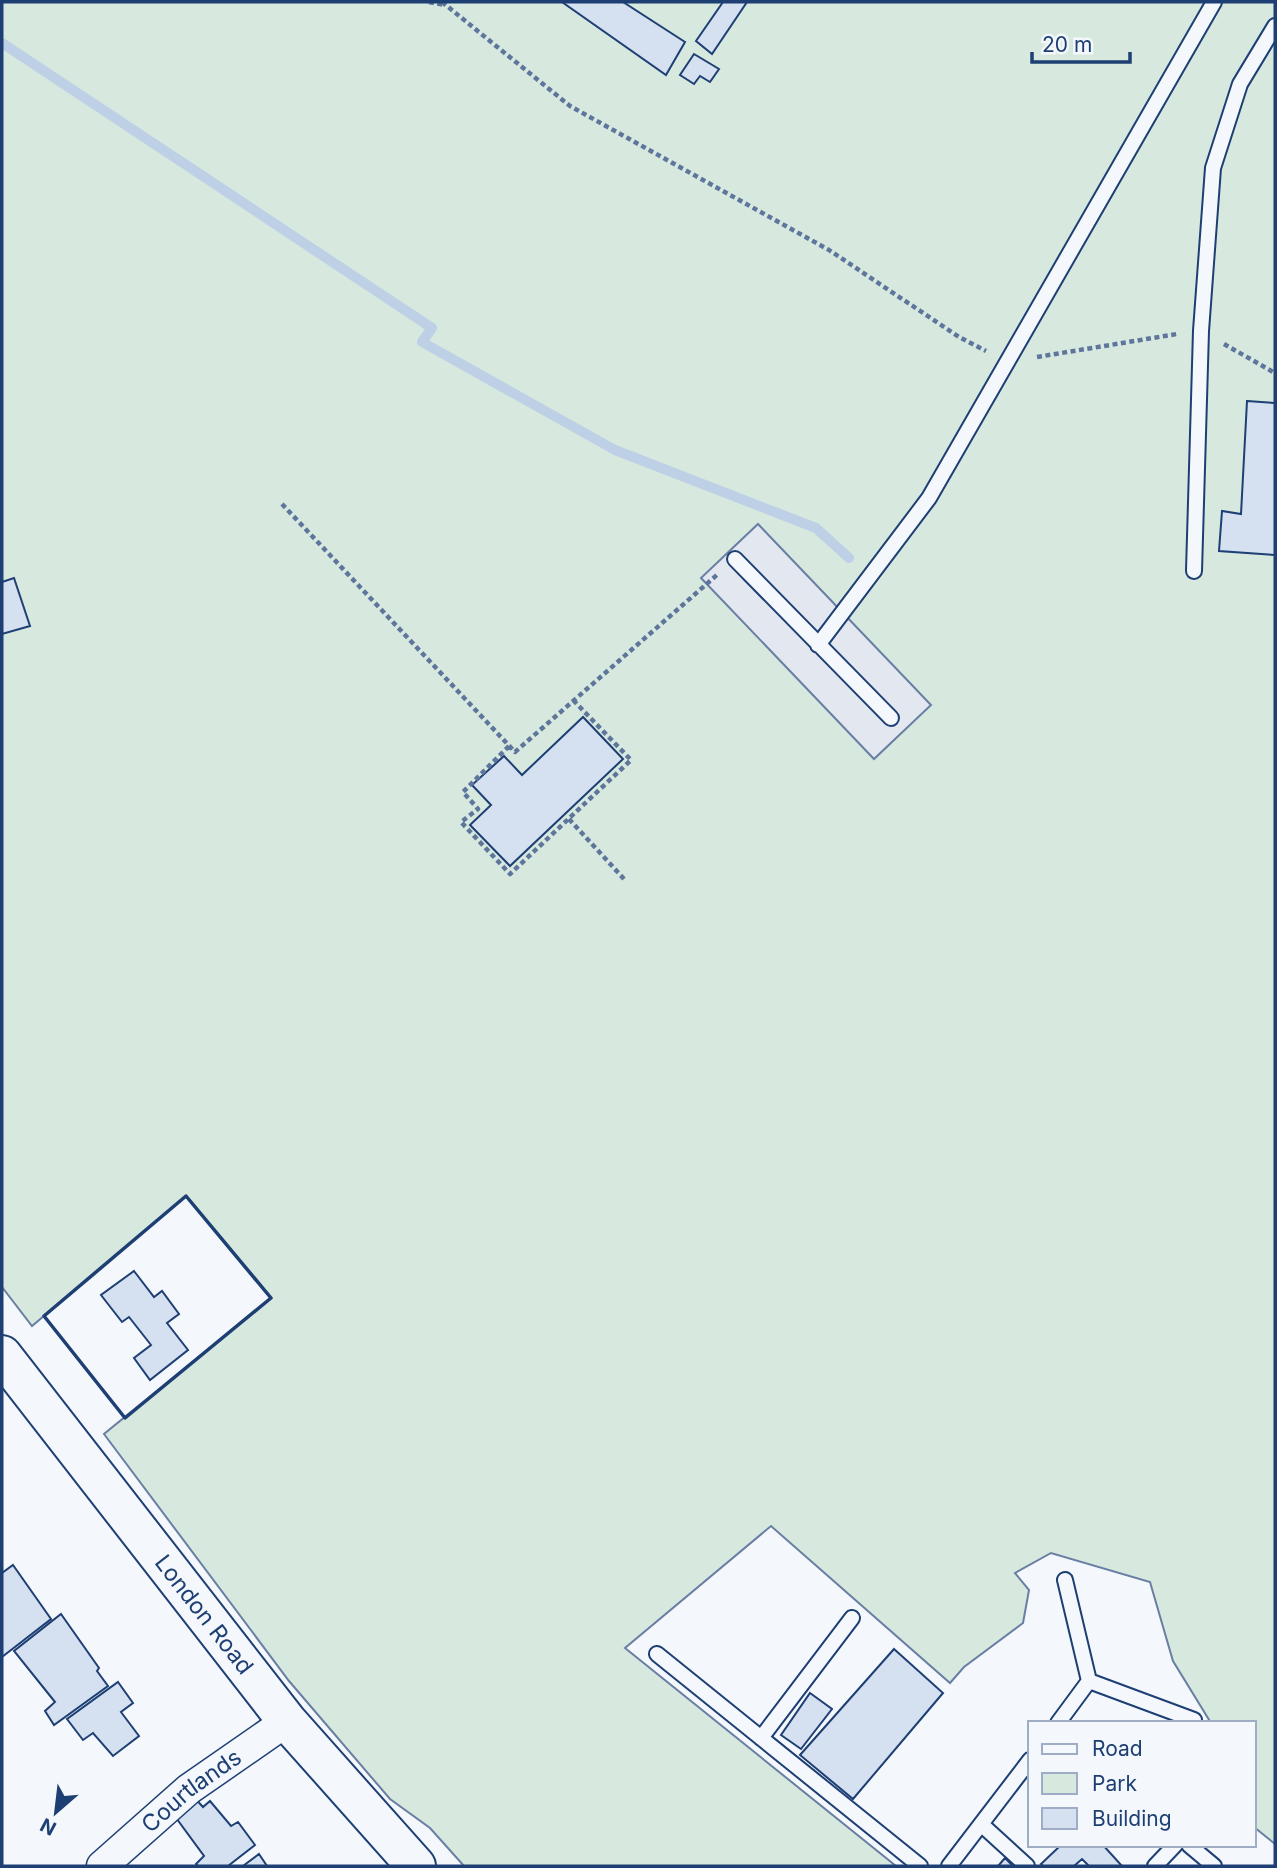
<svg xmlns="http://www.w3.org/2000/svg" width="1277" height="1868" viewBox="0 0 1277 1868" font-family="Inter,sans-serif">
<rect width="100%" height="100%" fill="#f4f7fb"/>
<path fill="#d7e8df" stroke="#687fa3" stroke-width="2" d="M2 2H1275V1844L1254 1827V1723H1211L1173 1661 1150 1582 1051 1553 1015 1573 1029 1590 1023 1623 964 1667 950 1683 771 1526 625 1648 896 1866H464L430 1828 390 1799 289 1681 104 1434 271 1298 186 1196 32 1326 2 1287Z"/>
<path fill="#e3e8f0" stroke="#687fa3" stroke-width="2" d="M758 524 931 705 874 759 701 578Z"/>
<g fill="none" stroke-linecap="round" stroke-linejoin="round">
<path stroke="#bed0e5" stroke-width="10" d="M2 43 432 328 422 342 615 450 816 528 849 558"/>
</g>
<path fill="#d5e0f0" stroke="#1d3f73" stroke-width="2" d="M562 2H623L685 42 666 75Z
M723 2H747L712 54 696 41Z
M694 54 719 69 710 82 700 76 694 84 680 75Z
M1247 401 1275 403V555L1219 551 1222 511 1241 514Z
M14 578 30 626 2 634V582Z
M583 717 623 759 510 866 470 825 491 805 472 785 504 756 522 775Z
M134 1271 154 1297 162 1291 179 1314 167 1323 188 1350 150 1380 134 1358 151 1345 129 1317 122 1322 101 1295Z
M13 1565 51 1619 2 1657V1573Z
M61 1614 99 1668 97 1671 108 1686 54 1725 45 1711 55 1702 14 1651Z
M894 1649 943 1693 853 1799 800 1755Z
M118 1682 133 1703 121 1712 139 1736 113 1756 93 1733 83 1740 67 1719Z
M810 1693 832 1709 801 1749 781 1735Z
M192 1795 203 1807 210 1801 231 1826 238 1822 255 1845 228 1866H198L196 1864 204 1856 171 1811Z
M1061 1845H1103L1122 1866H1089L1082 1859 1074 1866H1043L1041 1864Z
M259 1854 267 1866H243Z
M1005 1858 1013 1866H998Z"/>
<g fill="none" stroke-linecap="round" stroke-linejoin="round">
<g stroke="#1d3f73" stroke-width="18">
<path id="service" d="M735 559 891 718
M1194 571 1201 331 1213 168 1240 84 1275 26
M818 645 929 498 1214 2
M657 1654 920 1866
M1089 1681 1194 1720
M1058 1723 1089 1681 1065 1580
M761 1738 852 1618
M981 1824 1027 1866
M1189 1845 1214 1866
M949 1866 1030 1760
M1155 1866 1175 1845"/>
</g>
<g stroke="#1d3f73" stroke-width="33">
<g id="minor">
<path id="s1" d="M102 1866 189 1789 287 1721"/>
</g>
</g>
<g stroke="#1d3f73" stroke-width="42">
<g id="primary">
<path id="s2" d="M2 1355 287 1721 416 1866"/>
</g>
</g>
<path stroke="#5e769c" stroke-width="4.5" stroke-dasharray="5 3.5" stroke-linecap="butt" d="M429 2 445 5
M442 2 570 106 829 250 959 337 986 351
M1224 344 1275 373
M1037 357 1177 334
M282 504 515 752 718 574
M509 746 463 792 478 809 461 822 510 874 631 760 573 700
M569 819 624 879"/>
<use href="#service" stroke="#f4f7fb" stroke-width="14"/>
<use href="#minor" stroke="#f4f7fb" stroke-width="30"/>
<use href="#primary" stroke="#f4f7fb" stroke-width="38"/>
<path stroke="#1d3f73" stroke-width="3.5" d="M186 1196 271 1298 125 1418 44 1316Z"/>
</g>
<g text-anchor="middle" stroke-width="5" stroke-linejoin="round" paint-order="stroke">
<g font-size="23" fill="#1d3f73" stroke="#f4f7fb">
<text dy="8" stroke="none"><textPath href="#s2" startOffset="329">London Road</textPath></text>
<text dy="8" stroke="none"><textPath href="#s1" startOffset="117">Courtlands</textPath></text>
</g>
</g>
<rect width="1277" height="1868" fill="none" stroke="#1d3f73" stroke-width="7"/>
<rect x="1028" y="1721" width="228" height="126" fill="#f4f7fb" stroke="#9eadc5" stroke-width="2"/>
<rect x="1042" y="1744" width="35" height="10" fill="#f4f7fb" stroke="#9eadc5" stroke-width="2"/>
<text x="1092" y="1756" font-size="21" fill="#1d3f73">Road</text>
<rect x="1042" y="1773" width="35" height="21" fill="#d7e8df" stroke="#9eadc5" stroke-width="2"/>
<text x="1092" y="1791" font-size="21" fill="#1d3f73">Park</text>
<rect x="1042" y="1808" width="35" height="21" fill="#d5e0f0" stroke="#9eadc5" stroke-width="2"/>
<text x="1092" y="1826" font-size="21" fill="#1d3f73">Building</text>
<g transform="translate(56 1812) rotate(208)" stroke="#f4f7fb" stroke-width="5" paint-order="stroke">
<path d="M0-5L12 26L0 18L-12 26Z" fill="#1d3f73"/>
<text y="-10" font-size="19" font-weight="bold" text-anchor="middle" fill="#1d3f73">N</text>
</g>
<path d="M1032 52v10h98v-10" fill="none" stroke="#1d3f73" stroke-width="3.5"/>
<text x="1042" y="52" font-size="21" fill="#1d3f73" stroke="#f4f7fb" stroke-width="5" paint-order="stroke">20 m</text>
</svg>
